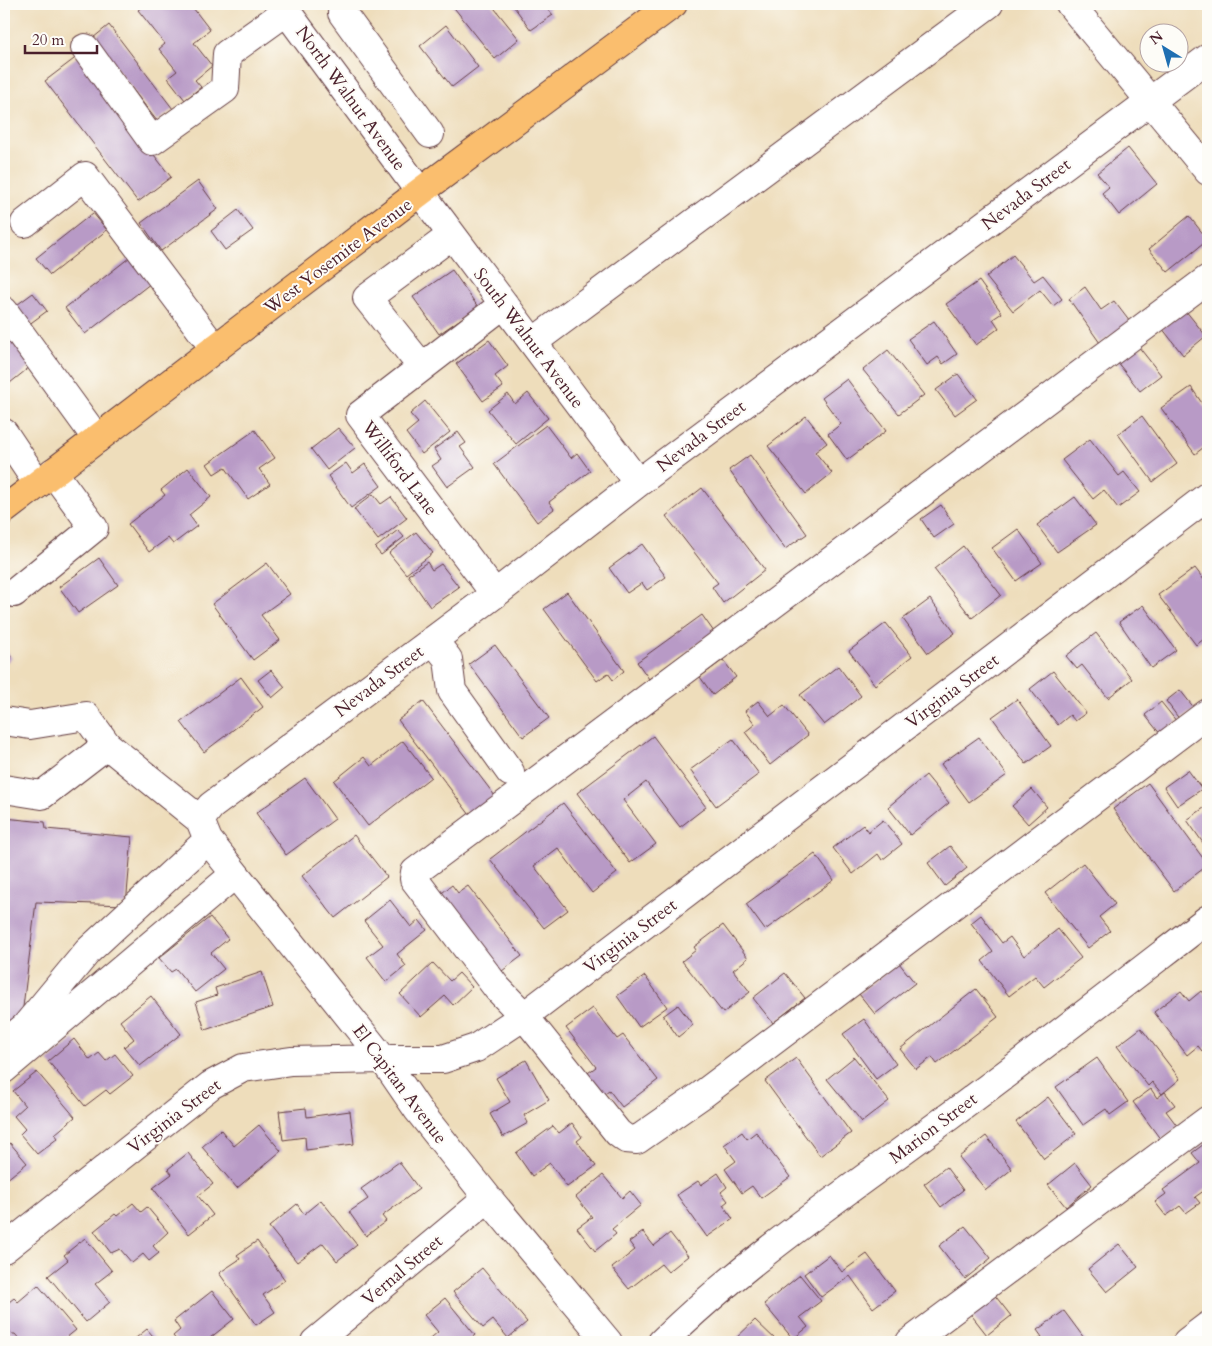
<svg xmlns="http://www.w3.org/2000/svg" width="1212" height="1346" viewBox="0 0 1212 1346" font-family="Cardo,serif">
<rect width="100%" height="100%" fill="#fdfcf7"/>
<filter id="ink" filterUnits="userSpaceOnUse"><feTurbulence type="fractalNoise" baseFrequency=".02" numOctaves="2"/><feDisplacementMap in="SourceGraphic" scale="10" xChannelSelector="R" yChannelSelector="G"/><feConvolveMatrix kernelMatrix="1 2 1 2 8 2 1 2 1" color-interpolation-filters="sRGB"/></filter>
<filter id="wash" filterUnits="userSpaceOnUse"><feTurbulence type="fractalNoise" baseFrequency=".0096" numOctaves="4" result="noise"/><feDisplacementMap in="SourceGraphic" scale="20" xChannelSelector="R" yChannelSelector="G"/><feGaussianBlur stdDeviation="1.12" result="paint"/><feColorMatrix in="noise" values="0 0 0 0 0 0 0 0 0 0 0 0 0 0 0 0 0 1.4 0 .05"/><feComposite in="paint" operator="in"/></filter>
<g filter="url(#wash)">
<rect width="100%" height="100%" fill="#edb"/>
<g id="blocks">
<path fill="#b89ac6" d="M146 4H179L181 6 184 4H190L210 30 194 43 212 66 195 80 201 87 185 100 168 78 177 71 159 49 165 44 138 10Z
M451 4H491L519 39 495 59Z
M512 4H555L548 9 553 15 531 30Z
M109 25 173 109 157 121 93 38Z
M446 25 478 67 452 87 420 46Z
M78 56 171 177 138 202 45 81Z
M1128 148 1157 184 1119 215 1102 193 1109 187 1097 173Z
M198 181 218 209 161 251 141 223Z
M238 210 253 230 225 250 211 231Z
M93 213 107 230 50 275 36 258Z
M1189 216 1208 240 1168 272 1149 249Z
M134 254 155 280 85 334 65 308Z
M1013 255 1034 281 1043 275 1062 299 1053 306 1040 290 1013 311 986 277Z
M452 270 478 307 439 334 413 297Z
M979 281 1002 313 993 319 999 328 976 345 946 304Z
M1085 287 1101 310 1114 301 1130 322 1100 343 1069 299Z
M33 293 47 311 28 325 14 307Z
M1185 310 1206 336 1183 355 1162 328Z
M934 321 957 354 943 364 938 357 927 365 908 339Z
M16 336 36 362 5 387 4 386V339L7 343Z
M489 340 508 366 495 376 503 387 483 401 456 364Z
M1138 346 1161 375 1140 391 1117 362Z
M888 350 924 395 899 414 863 370Z
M958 374 977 399 955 415 936 390Z
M847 379 886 431 847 460 828 434 841 424 822 398Z
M1191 387 1208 412V444L1195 454 1161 408Z
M528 393 548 418 516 444 488 410 508 394 515 404Z
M425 401 450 432 422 454 406 433 418 423 410 414Z
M806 416 827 443 815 452 832 473 806 494 768 446Z
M1142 416 1177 464 1153 482 1118 434Z
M546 425 571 458 577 453 590 471 549 502 554 509 537 522 494 464Z
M338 428 355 448 327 470 311 449Z
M255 430 275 458 259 469 270 484 248 499 225 467 214 474 207 464Z
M458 432 466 443 460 447 475 467 447 487 432 466 441 460 434 449Z
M1090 439 1119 476 1124 472 1140 492 1118 508 1104 490 1093 499 1062 460Z
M750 455 807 534 785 549 729 470Z
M346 463 353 473 365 464 381 486 351 508 328 476Z
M188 468 211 497 189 515 197 526 173 544 168 538 149 552 128 524 165 495 161 490Z
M702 488 765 570 723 603 712 587 718 583 666 516Z
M373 494 381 504 391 497 407 518 378 540 354 509Z
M1075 497 1096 525 1057 552 1037 525Z
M941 505 954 524 934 538 921 519Z
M1018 529 1042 563 1016 581 992 548Z
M398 530 404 537 381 555 375 548Z
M416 532 433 553 406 574 389 553Z
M642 544 666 577 647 590 642 583 627 593 609 568Z
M963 546 1001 595 972 618 934 569Z
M99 558 118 585 78 613 59 587Z
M427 562 432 570 441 564 459 587 430 607 408 575Z
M267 563 290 594 261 615 280 640 253 660 212 604Z
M1195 568 1208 585V636L1196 645 1158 595Z
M567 592 624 671 613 680 608 673 597 681 544 609Z
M930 599 955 633 928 653 903 619Z
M1143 605 1176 650 1151 668 1119 622Z
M702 615 714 632 649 679 637 662Z
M886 623 912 656 875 685 849 651Z
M1096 633 1132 679 1108 698 1082 665 1077 669 1066 656Z
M495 645 549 718 523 737 469 664Z
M4 648 12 658 4 664Z
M723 660 736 677 713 695 700 677Z
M838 666 861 696 824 725 800 695Z
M271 670 285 687 272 698 258 680Z
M1053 671 1086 713 1075 721 1070 715 1058 725 1030 689Z
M241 677 263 707 204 752 181 722Z
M1180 690 1195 709 1180 720 1166 701Z
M1017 699 1051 746 1026 764 992 717Z
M423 701 495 796 470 815 398 720Z
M758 701 770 716 784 705 808 735 770 765 745 732 755 724 745 711Z
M1161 702 1177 722 1161 735 1145 715Z
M653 736 706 807 680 827 646 782 623 800 656 844 630 863 577 793Z
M979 737 1007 775 969 802 941 764Z
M733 739 759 774 716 806 690 770Z
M403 741 431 777 368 826 334 781 364 757 371 766Z
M1188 770 1202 789 1177 806 1164 787Z
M926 775 949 803 910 835 888 807Z
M305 778 335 819 286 855 256 813Z
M1148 783 1208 865 1174 891 1113 809Z
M1032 789 1047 807 1028 824 1012 806Z
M563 803 617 873 592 893 558 848 534 866 568 910 544 928 490 859Z
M1208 805V850L1187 820Z
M4 818 45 822 46 829 132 837 126 905 36 902 21 1023 4 1022Z
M883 820 902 844 882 860 878 854 853 874 833 848 863 825 868 832Z
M354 835 387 877 335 918 302 876Z
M950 846 967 868 945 886 928 863Z
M815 854 834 880 765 930 746 904Z
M1083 863 1115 904 1099 917 1110 931 1088 948 1045 893Z
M452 885 458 893 468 886 522 956 498 974 438 896Z
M390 900 411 927 419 920 427 930 397 954 406 966 386 982 367 957 383 945 364 921Z
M981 915 1002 943 1010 937 1024 956 1058 929 1081 958 1044 987 1035 976 1009 996 982 961 993 952 971 923Z
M210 917 228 939 211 953 224 969 195 992 176 969 171 972 159 958Z
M723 925 748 958 733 970 750 992 723 1013 682 961 696 950 694 947Z
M433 963 450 981 459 973 472 987 453 1005 445 996 421 1017 400 994Z
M899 963 915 983 875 1014 859 994Z
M262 972 273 1007 205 1030 196 1002 217 995 215 988Z
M785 973 805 998 773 1023 753 998Z
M645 976 667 1007 639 1027 617 996Z
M976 989 998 1017 937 1064 932 1057 916 1069 900 1049Z
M1181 991 1189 1001 1201 991 1208 1000V1046L1202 1051 1198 1046 1187 1055 1154 1012Z
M151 996 181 1034 140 1066 124 1047 134 1039 120 1021Z
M678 1005 693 1025 678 1037 663 1016Z
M593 1008 617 1039 623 1035 658 1080 622 1107 609 1090 597 1099 581 1078 596 1067 566 1028Z
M864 1019 896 1064 876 1079 843 1034Z
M1141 1028 1180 1079 1162 1094 1152 1082 1148 1086 1117 1046Z
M74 1039 90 1060 99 1053 106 1061 115 1054 133 1076 110 1094 106 1090 85 1106 48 1061Z
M854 1057 889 1101 862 1122 827 1079Z
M796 1058 851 1133 820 1156 765 1081Z
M1097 1058 1128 1102 1110 1115 1106 1109 1083 1125 1056 1087Z
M526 1060 549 1100 524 1115 528 1123 503 1137 490 1114 510 1102 496 1078Z
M37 1072 75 1117 55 1134 58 1138 37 1154 20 1134 25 1129 14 1116 25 1106 13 1091Z
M1151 1089 1157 1098 1165 1092 1175 1105 1166 1111 1178 1127 1161 1140 1133 1102Z
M1048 1097 1076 1134 1044 1159 1016 1122Z
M306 1108 307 1117 350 1111 354 1144 306 1150 305 1137 283 1140 279 1111Z
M572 1123 582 1137 577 1141 596 1166 567 1187 550 1163 532 1176 516 1153 553 1126 559 1133Z
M259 1125 281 1151 237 1188 202 1147 221 1130 234 1146Z
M742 1132 747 1139 756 1132 790 1177 761 1198 752 1186 742 1193 725 1169 736 1161 724 1145Z
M986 1136 1012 1169 986 1190 959 1157Z
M1208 1141V1188L1195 1197 1200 1203 1186 1213 1180 1206 1166 1216 1155 1202 1166 1194 1163 1190 1200 1163 1192 1153Z
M10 1143 27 1163 6 1180 4 1177V1147Z
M188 1153 213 1184 198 1196 213 1215 189 1234 153 1188 172 1174 168 1169Z
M399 1162 419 1189 382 1216 386 1221 366 1236 349 1212 368 1199 361 1189Z
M1075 1163 1092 1185 1066 1207 1048 1185Z
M946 1167 963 1190 941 1207 924 1184Z
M718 1173 727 1187 721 1192 728 1201 723 1205 733 1219 707 1237 677 1195 698 1181 701 1185Z
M603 1175 622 1198 630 1191 641 1205 612 1229 616 1234 595 1251 577 1228 592 1217 576 1197Z
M321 1200 357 1245 337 1261 323 1243 297 1262 269 1227 297 1204 304 1214Z
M133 1203 141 1212 147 1207 168 1232 153 1246 159 1253 149 1261 143 1254 132 1263 120 1249 111 1253 94 1231 115 1214 117 1216Z
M965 1226 991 1258 965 1279 939 1246Z
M643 1232 654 1246 670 1233 688 1256 668 1272 661 1264 629 1289 612 1268 635 1250 629 1242Z
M85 1238 112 1271 95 1284 110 1302 86 1322 48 1276 68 1260 64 1255Z
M257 1241 285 1280 263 1295 275 1312 256 1325 219 1273 240 1259 237 1255Z
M1119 1244 1138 1267 1107 1292 1088 1269Z
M867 1254 895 1291 873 1308 850 1276 821 1297 804 1274 829 1255 842 1272Z
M482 1268 527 1322 508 1338 493 1320 483 1328 453 1292Z
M800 1275 821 1301 800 1317 808 1327 793 1339 764 1304Z
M38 1285 76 1330 61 1342H22L15 1334H12L4 1325V1306L14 1298 18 1302Z
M212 1291 234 1319 210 1338 213 1342H178L173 1336 180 1330 174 1321Z
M993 1293 1011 1316 987 1335 969 1312Z
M445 1298 475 1335 470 1339 472 1342H426L438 1332 424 1315Z
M1064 1311 1087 1342H1035L1042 1337 1037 1330Z
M755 1320 778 1342H732Z
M147 1329 158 1342H131Z"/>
</g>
</g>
<g filter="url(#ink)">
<use href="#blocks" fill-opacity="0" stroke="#633c41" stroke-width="1"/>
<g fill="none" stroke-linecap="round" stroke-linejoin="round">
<g stroke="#633c41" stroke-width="30">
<path id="minor" d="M281 4 420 192 638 483
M1070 4 1208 171
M342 13 430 134
M85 48 152 141 225 89 227 54 287 11
M25 223 85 176 215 349
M1208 279 415 872 414 879 497 988 524 1016 618 1133 626 1139 637 1140 703 1094 1208 713
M4 311 97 439
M533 342 989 4
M422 367 367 298 452 235
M4 433 38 484
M14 593 94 528 53 472
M495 594 360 415 504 304
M433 640 448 659 452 691 510 772
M4 721 30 725 86 716 107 745 42 795 4 789
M107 745 200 820 208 840 383 1059 418 1110 488 1198 608 1342
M200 820 211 806 495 594 638 483 1208 58
M4 1044 25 1027 88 951 208 840
M4 1069 235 874
M4 1249 211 1085 243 1068 291 1061 383 1059H443L476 1048 524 1016 1208 496
M315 1342 488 1198
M662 1342C748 1258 850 1190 947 1118 1035 1053 1121 986 1208 919
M910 1342 1208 1120
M1187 1342 1208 1326"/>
</g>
<g stroke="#633c41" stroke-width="30">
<path id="major" d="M4 510 420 192 673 4"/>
</g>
<use href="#minor" stroke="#fff" stroke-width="28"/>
<use href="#major" stroke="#fabe6e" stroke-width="28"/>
</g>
</g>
<g text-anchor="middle" stroke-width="4" stroke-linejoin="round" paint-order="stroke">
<g font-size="18" fill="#4a1f2b" stroke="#fdfcf7">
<text transform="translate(351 98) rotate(54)" y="6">North Walnut Avenue</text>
<text transform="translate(1026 194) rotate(-37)" y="6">Nevada Street</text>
<text transform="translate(338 256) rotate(-37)" y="6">West Yosemite Avenue</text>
<text transform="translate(529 338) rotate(53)" y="6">South Walnut Avenue</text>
<text transform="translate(701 436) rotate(-37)" y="6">Nevada Street</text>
<text transform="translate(400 468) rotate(53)" y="6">Williford Lane</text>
<text transform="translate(379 681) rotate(-37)" y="6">Nevada Street</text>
<text transform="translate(952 691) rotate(-37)" y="6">Virginia Street</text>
<text transform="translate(630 936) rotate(-37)" y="6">Virginia Street</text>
<text transform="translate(400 1084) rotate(53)" y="6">El Capitan Avenue</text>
<text transform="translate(174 1116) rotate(-37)" y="6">Virginia Street</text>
<text transform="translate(933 1128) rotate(-37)" y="6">Marion Street</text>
<text transform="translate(402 1270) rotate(-40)" y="6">Vernal Street</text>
</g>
</g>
<rect width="1212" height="1346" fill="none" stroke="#fdfcf7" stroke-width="20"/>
<g transform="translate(1164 48) rotate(323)"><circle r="24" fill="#fdfcf7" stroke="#b5a4a5"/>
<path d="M0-4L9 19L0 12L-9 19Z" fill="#1f6fb2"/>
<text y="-8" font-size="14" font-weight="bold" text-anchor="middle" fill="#4a1f2b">N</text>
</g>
<path d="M25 45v8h72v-8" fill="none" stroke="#4a1f2b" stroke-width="2.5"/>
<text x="32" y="45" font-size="15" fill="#4a1f2b" stroke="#fdfcf7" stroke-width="4" paint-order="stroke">20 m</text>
</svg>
